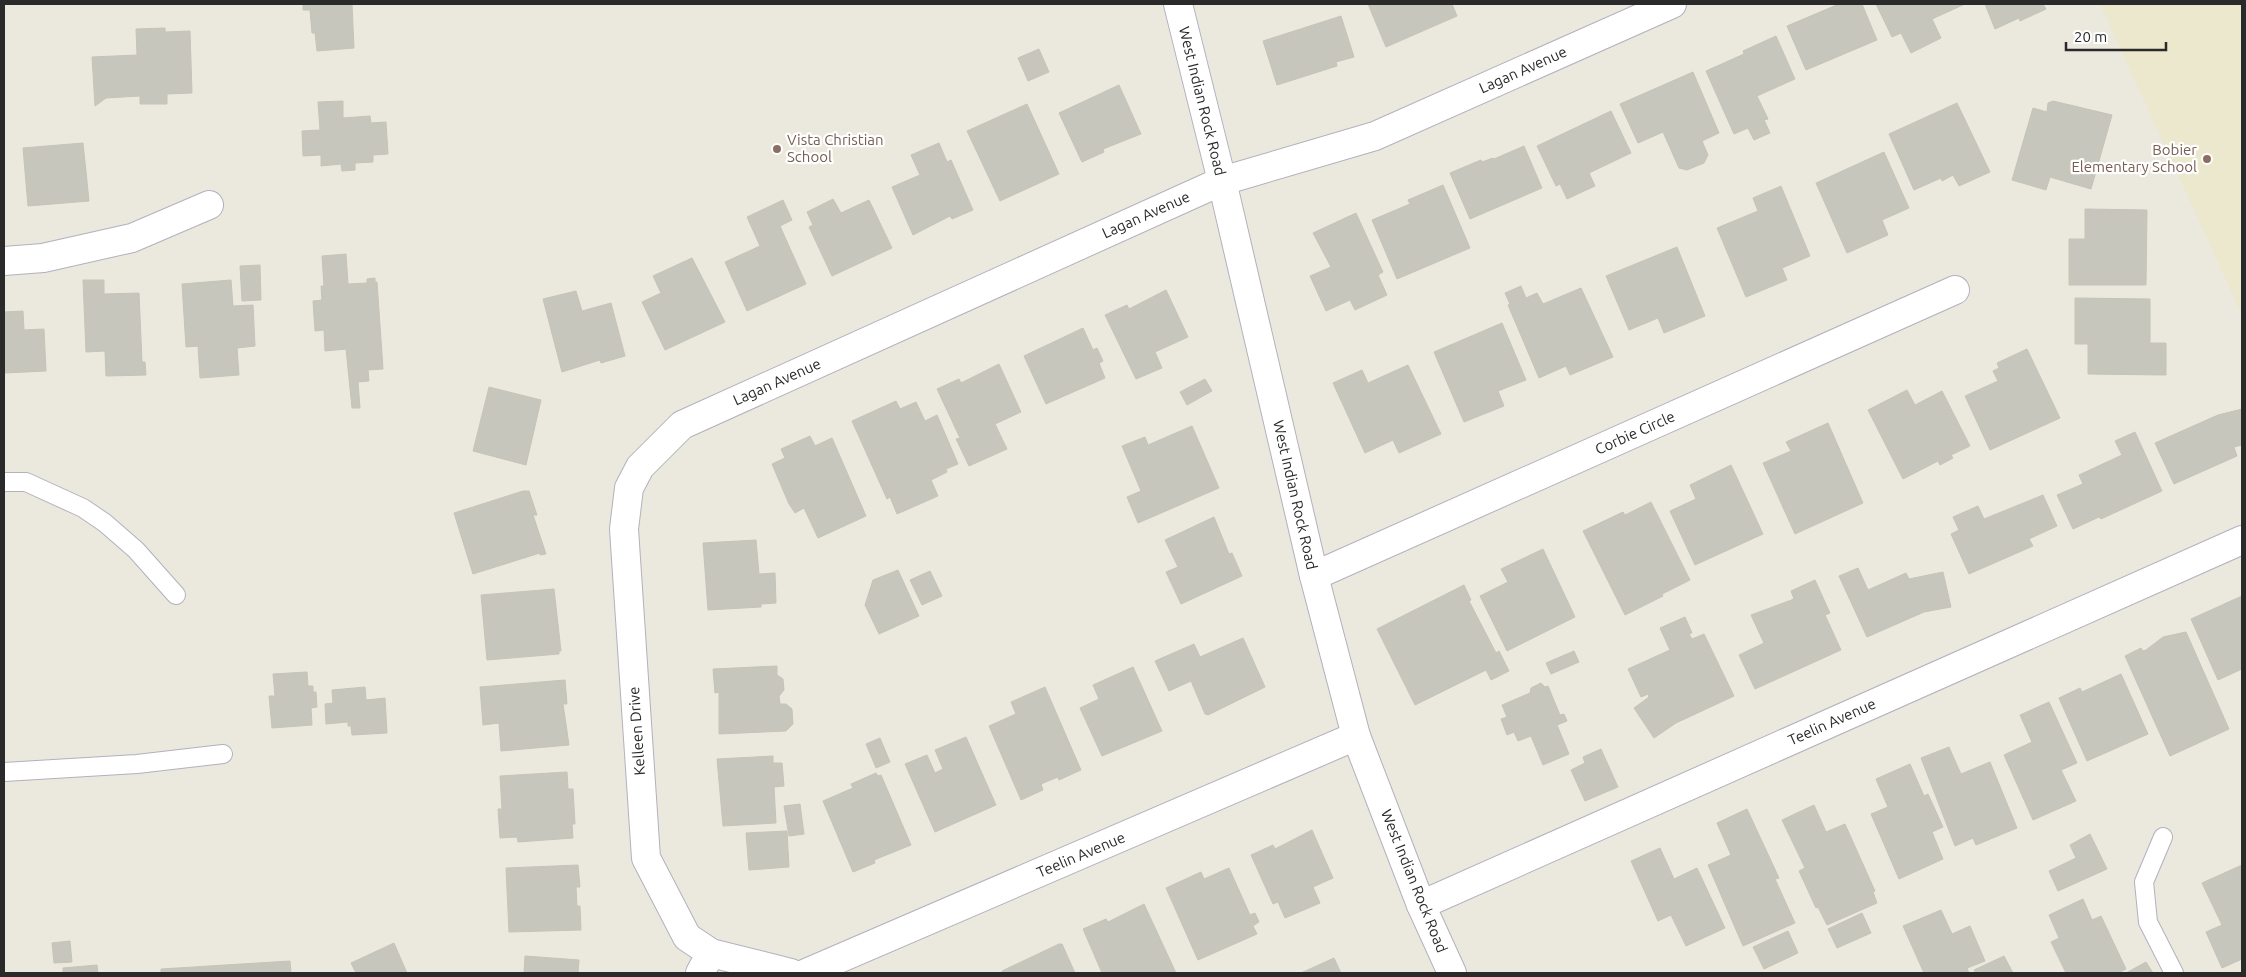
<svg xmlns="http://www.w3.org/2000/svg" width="2246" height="977" viewBox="0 0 2246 977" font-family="Ubuntu,sans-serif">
<rect width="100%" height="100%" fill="#ebe8de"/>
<path fill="#ebe8ce" d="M2100 4H2242V315Z"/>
<path fill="#c7c6bc" stroke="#c6c4b7" d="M303 4H352L354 48 317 51 315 33H312L310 10H303Z
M1368 4H1452L1457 16 1386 47Z
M1839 4H1862L1877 40 1806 70 1787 26Z
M1876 4H1965L1932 19 1941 38 1911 53 1901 33 1892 37Z
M1985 4H2043L2046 9 2020 21 2019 18 1995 29Z
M1341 16 1354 57 1336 62 1337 66 1277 85 1263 41Z
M165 28V32L190 31 192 93 167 94V104H140V96L106 98 95 106 92 57 137 55 136 29Z
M1776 36 1795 79 1757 96 1768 119 1764 120 1770 133 1754 140 1748 128 1734 134 1706 71 1744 54 1743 51Z
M1039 49 1049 72 1028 81 1018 58Z
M1693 72 1719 133 1702 141 1708 155 1704 163 1687 170 1679 168 1663 132 1638 143 1620 104Z
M1119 85 1141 134 1103 149 1104 152 1082 162 1059 113Z
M343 101V118L370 116 371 123 386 122 388 154 373 155V162L355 163V170L342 171 341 164 321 166V155L303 156 302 131 320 130 318 102Z
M2053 101 2112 115 2091 189 2050 177 2046 190 2012 180 2033 108 2047 112 2048 103Z
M1957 103 1990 172 1959 186 1953 175 1942 181 1941 178 1914 190 1889 134Z
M1027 104 1059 174 1000 201 967 131Z
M1611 111 1631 153 1589 173 1595 186 1567 199 1560 184 1556 186 1537 146Z
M83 143 89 201 28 206 23 148Z
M939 143 947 162 951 160 973 210 952 219 950 216 913 235 892 187 920 175 911 155Z
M1524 146 1542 188 1470 219 1450 173 1481 160 1482 162 1493 158 1494 159Z
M1884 152 1909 208 1882 220 1888 235 1847 253 1816 183Z
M1443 185 1470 248 1397 279 1372 220 1410 204 1408 200Z
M1781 186 1810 256 1782 268 1787 280 1746 297 1717 228 1758 211 1753 198Z
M833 199 841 213 869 200 892 248 832 276 809 227 813 225 807 212Z
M783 200 792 220 780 226 806 284 747 311 725 262 760 246 747 217Z
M2085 209 2147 210 2146 285H2069V239H2085Z
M1356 213 1383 272 1378 275 1387 295 1355 310 1350 300 1326 311 1310 276 1331 267 1313 233Z
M1677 247 1705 316 1664 333 1658 318 1629 330 1606 276Z
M346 254 348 284 367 283V279L375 278V282H377L383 369 368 370 369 381 358 382 360 408H352L346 349 325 351 324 330 315 331 313 301 322 300 321 286H324L322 256Z
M692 258 725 322 665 350 642 302 661 293 653 276Z
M260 265 261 300 242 301 240 266Z
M83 280H104V294L139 293 142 362H145L146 375 106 376 105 351 86 352Z
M231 280 233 306 253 305 255 346 237 348 239 375 200 378 198 346 186 347 182 284Z
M1521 286 1526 298 1537 293 1543 304 1581 288 1613 357 1570 375 1566 366 1539 378 1508 305 1510 304 1505 293Z
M1166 290 1188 337 1155 352 1162 368 1136 379 1105 315 1127 305 1129 309Z
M576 291 582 311 611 303 625 356 601 363 600 360 562 372 543 299Z
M2075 298 2150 299V343H2166V375L2088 374V344H2075Z
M23 311 24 330 44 329 46 371 5 373 4 312Z
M1502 323 1526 380 1498 391 1504 406 1464 422 1434 352Z
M1083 328 1093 350 1097 348 1103 361 1099 363 1105 378 1046 404 1024 356Z
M2027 349 2060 418 1990 450 1965 396 1998 381 1993 371 1999 368 1997 363Z
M999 364 1021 412 995 424 1007 449 969 466 956 439 960 438 937 389 959 379 961 383Z
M1408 365 1441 434 1399 453 1393 440 1365 453 1333 383 1362 370 1368 383Z
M1205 379 1212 391 1187 405 1180 392Z
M489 387 541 400 526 465 473 451Z
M1907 390 1915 405 1942 391 1970 446 1951 455 1953 458 1940 465 1938 461 1903 479 1868 410Z
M896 401 900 409 916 402 925 421 937 415 958 464 946 469 947 472 931 480 938 496 897 514 890 497 887 499 852 421Z
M2242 409V445L2234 447 2237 456 2174 484 2155 443 2218 415Z
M1828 423 1863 503 1795 534 1763 463 1791 451 1786 442Z
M1192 426 1219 488 1138 523 1127 497 1141 491 1122 446 1145 437 1148 445Z
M2135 432 2162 491 2101 519 2099 517 2073 529 2057 495 2083 484 2079 475 2122 455 2115 441Z
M810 436 815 446 832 438 866 516 818 538 804 508 795 513 789 504 772 464 785 458 781 449Z
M1731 465 1763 534 1695 565 1670 511 1696 499 1690 485Z
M523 491H529L537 515H533L546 554 540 555V553L473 574 454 513Z
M2043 495 2057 526 2029 539 2033 546 1969 574 1951 534 1959 530 1953 517 1978 506 1984 519Z
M1651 502 1690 580 1662 594 1663 596 1625 615 1583 531 1623 512 1625 515Z
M1214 517 1229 554 1232 553 1242 576 1181 604 1166 572 1178 567 1165 540Z
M756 540 759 574 775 573 776 603 761 604V607L708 610 703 543Z
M1543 549 1575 617 1507 651 1480 596 1508 582 1501 569Z
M1858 568 1868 590 1906 573 1909 579 1943 572 1951 607 1924 612 1867 637 1839 576Z
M898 570 919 616 879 634 865 605 873 580Z
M930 571 942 596 922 605 910 580Z
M1815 580 1830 613 1825 615 1841 650 1755 689 1739 655 1764 643 1751 615 1794 599 1791 591Z
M1464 585 1471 600 1469 601 1496 653 1499 651 1509 671 1491 680 1486 670 1415 705 1377 629Z
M554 589 561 651H559V654L487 660 481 595Z
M2242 596V669L2218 680 2191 619Z
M1685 617 1692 633 1689 634 1692 639 1704 634 1734 696 1676 723 1654 738 1634 708 1649 697 1648 694 1641 697 1628 669 1670 650 1660 628Z
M2186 632 2229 729 2170 756 2125 656 2141 648 2143 651 2146 650 2163 637Z
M1243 638 1265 687 1208 715 1205 714 1191 681 1169 691 1155 661 1194 644 1200 657Z
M1574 651 1579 662 1551 674 1546 663Z
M777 666V675L783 679 784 690 779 696 780 704H786L792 709 793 724 786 731 719 734V692L715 693 713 669Z
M1133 667 1162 731 1102 756 1080 708 1099 699 1093 685Z
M307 672 308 686H313V692H316L317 707 311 708 312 725 272 728 269 696H275L273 674Z
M2121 674 2148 734 2087 761 2059 698 2080 688 2082 692Z
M565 680 567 704H563L569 745 501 751 499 723 483 725 480 687Z
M1541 683 1545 687 1548 686 1560 715 1564 714 1567 721 1557 725 1569 754 1543 765 1531 736 1518 741 1514 732 1507 735 1501 719 1507 717 1502 705 1530 693 1531 688Z
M365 687 366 700 385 698 387 733 352 735 351 726H348V722L326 724 325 704 333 703 332 690Z
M1045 687 1081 770 1059 780 1058 777 1041 784 1043 790 1021 800 989 726 1016 714 1011 702Z
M2049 702 2077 763 2061 770 2076 801 2033 820 2004 755 2032 742 2020 715Z
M966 737 996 805 935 832 905 764 927 755 935 773 943 769 935 750Z
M880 738 890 762 876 768 866 744Z
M1949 747 1961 774 1990 762 2017 828 1976 845 1973 838 1955 846 1921 758Z
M1601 749 1618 787 1585 801 1571 770 1585 763 1583 757Z
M773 756V763H782L784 786 774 787 776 823 723 826 717 759Z
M1910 764 1924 796 1928 794 1943 827 1932 832 1943 859 1899 879 1871 814 1888 807 1876 779Z
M567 772 568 789H573L575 824H572L573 838 518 842 517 837 500 838 498 809H502L500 776Z
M876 773 878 776 881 775 911 845 874 860 875 863 853 872 823 801 853 788 851 784Z
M800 804 804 834 789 836 784 806Z
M1814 805 1826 832 1845 824 1875 891 1873 892 1877 903 1827 925 1818 907 1816 908 1799 871 1805 868 1782 820Z
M1747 809 1779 878 1775 879 1795 923 1743 946 1708 865 1731 855 1717 823Z
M1312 830 1333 878 1313 887 1320 903 1285 918 1278 902 1273 904 1251 855 1273 845 1275 849Z
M787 831 789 867 749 870 746 833Z
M2090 834 2107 869 2058 891 2049 871 2076 858 2070 845Z
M1660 848 1674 879 1697 868 1725 928 1686 946 1671 915 1658 921 1631 861Z
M578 865 580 887H576L577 906H580L581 930 509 932 506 868Z
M2242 865V959L2222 968 2206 932 2222 925 2202 883Z
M1229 868 1250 915 1255 913 1259 922 1253 926 1257 934 1198 960 1166 888 1201 872 1204 879Z
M2083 899 2092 920 2101 916 2126 969 2118 973H2066L2051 942 2059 938 2049 915Z
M1144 904 1176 973H1102L1083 929 1106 919 1108 922Z
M1941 910 1952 934 1970 926 1985 961 1967 968 1969 973H1924L1903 926Z
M1862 913 1871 933 1837 948 1828 929Z
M1788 931 1798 953 1764 969 1753 947Z
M70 941 72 962 54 963 52 943Z
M394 943 407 973H356L351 963Z
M1059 944H1062L1075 973H1003L1002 971Z
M525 956 579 960 578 973H524Z
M2004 956 2013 973H1976L1974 970Z
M1334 958 1341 973H1301Z
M290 961 291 973H161V969Z
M2146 962 2153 973H2126Z
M97 965 98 973H63V968Z"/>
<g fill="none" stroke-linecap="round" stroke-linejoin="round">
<g stroke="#b2b1bd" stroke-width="20">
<path id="service" d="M4 482H26L83 508 105 523 136 550 176 595
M4 772 137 764 223 754
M2163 837 2144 882 2148 922 2174 973"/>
</g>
<g stroke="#b2b1bd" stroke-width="30">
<path id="minor" d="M4 261 43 258 132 238 209 205
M1314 576 1955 290
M1421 905 2242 540
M700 973 711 953
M791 973 711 953 687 937 646 858 624 529 629 488 640 467 682 425 1222 181 1375 136 1672 4
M806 973 1356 736"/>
</g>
<g stroke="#b2b1bd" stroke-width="30">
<path id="tertiary" d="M1178 4 1222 181 1314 576 1356 736 1421 905 1452 973"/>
</g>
<use href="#service" stroke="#fff" stroke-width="18"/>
<use href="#minor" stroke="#fff" stroke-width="28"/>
<use href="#tertiary" stroke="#fff" stroke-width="28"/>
</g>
<g fill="#8d6e63" stroke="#fff" stroke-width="2">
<circle cx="777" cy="149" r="5"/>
<circle cx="2207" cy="159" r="5"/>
</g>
<g text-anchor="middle" stroke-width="4.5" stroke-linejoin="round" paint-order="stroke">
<g font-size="15" fill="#2a2a2a" stroke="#fff">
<text transform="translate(1523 70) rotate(-24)" y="5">Lagan Avenue</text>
<text transform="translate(1202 101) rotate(76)" y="5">West Indian Rock Road</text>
<text transform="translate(1146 215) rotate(-24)" y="5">Lagan Avenue</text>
<text transform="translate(777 382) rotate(-24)" y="5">Lagan Avenue</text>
<text transform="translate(1635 433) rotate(-24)" y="5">Corbie Circle</text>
<text transform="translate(1295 495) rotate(77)" y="5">West Indian Rock Road</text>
<text transform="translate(1832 722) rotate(-24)" y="5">Teelin Avenue</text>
<text transform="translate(637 731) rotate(-94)" y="5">Kelleen Drive</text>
<text transform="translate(1081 855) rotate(-23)" y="5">Teelin Avenue</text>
<text transform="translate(1414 881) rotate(68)" y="5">West Indian Rock Road</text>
</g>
<g font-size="15" fill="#785e54" stroke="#fff" text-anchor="start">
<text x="787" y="145">Vista Christian<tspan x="787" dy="17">School</tspan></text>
<text x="2197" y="155" text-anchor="end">Bobier<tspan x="2197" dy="17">Elementary School</tspan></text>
</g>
</g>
<rect width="2246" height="977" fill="none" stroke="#2a2a2a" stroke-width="10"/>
<path d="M2066 42v8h100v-8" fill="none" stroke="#2a2a2a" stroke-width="2.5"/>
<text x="2074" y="42" font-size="15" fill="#2a2a2a" stroke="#ffffff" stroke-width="4" paint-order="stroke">20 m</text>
</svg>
